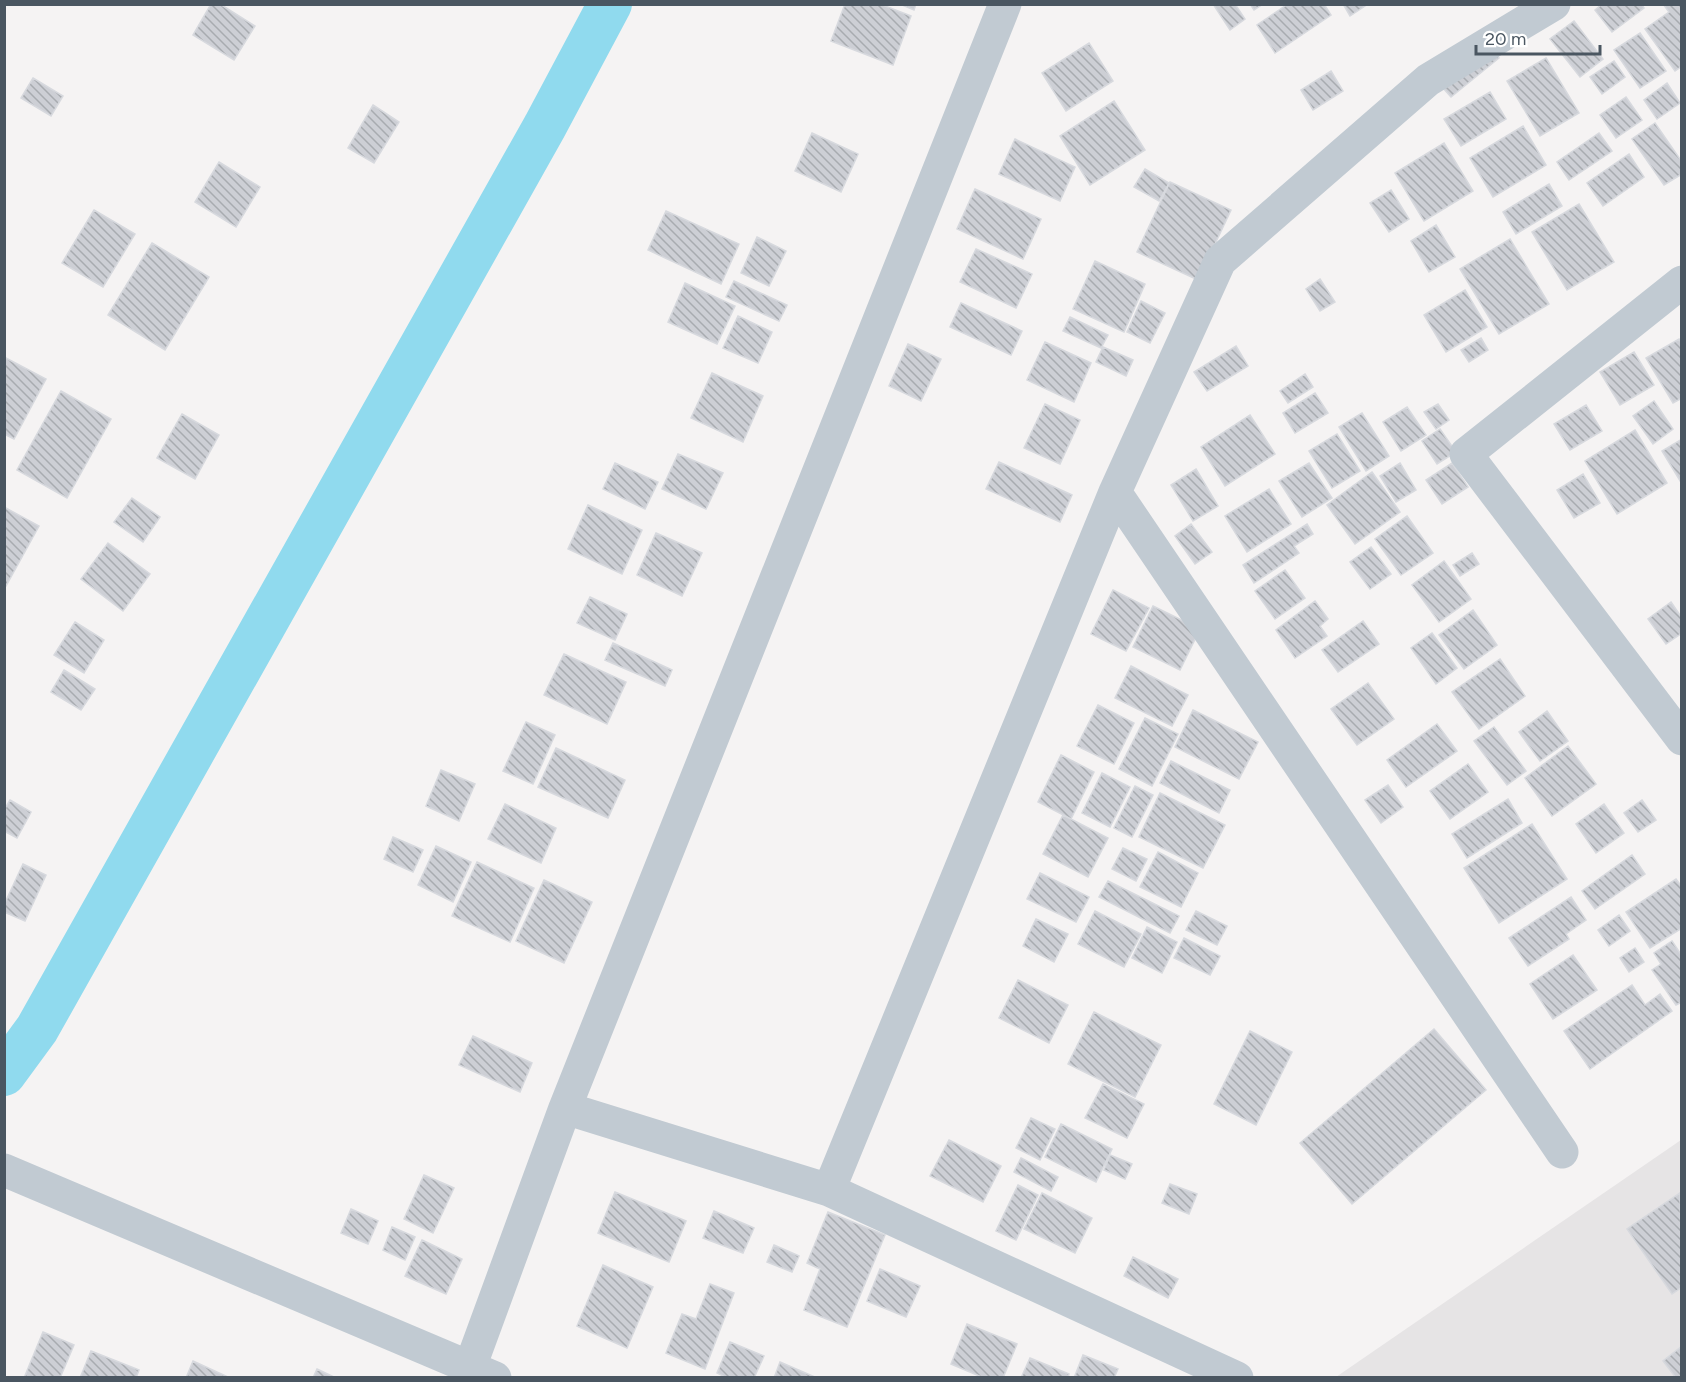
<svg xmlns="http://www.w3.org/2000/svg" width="1686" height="1382" viewBox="0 0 1686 1382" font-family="Figtree,sans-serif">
<defs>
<pattern id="building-back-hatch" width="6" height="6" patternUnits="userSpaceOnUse" patternTransform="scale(1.5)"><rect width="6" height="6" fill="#cdcfd5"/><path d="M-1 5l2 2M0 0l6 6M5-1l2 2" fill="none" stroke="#a8abb0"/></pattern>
</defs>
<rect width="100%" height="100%" fill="#f5f3f3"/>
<path fill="#e6e4e5" d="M1681 1140V1377H1336Z"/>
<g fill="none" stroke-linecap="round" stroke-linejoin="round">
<path stroke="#90daee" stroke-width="44" d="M4 1074 37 1029 545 126 610 4"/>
</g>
<path fill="url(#building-back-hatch)" stroke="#d7d9de" stroke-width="1.5" d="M211 4H220L255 26 234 60 193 35Z
M845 4H880L911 16 893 65 831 41Z
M900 4H916L914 10Z
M1213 4H1235L1245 19 1230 30Z
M1250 4H1263L1254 10Z
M1288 4H1324L1331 15 1275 53 1257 25Z
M1343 4H1368L1350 16Z
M1602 4H1642L1644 8 1612 32 1595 10Z
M1663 4H1682V66L1675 71 1645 29 1669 12Z
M1574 21 1603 59 1580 77 1550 39Z
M1640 33 1666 71 1640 88 1614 50Z
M1089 43 1113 81 1066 111 1042 73Z
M1491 49 1499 58 1451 97 1443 88Z
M1546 58 1579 113 1540 136 1507 81Z
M1614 61 1625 77 1602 94 1590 77Z
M1331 71 1343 91 1313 110 1301 90Z
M33 78 63 96 51 116 21 98Z
M1667 83 1680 103 1657 119 1644 100Z
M1490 92 1506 119 1461 146 1444 119Z
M1626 97 1642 120 1616 138 1600 115Z
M1114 101 1145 150 1090 185 1060 136Z
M373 105 399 122 374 163 348 148Z
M1655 123 1682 162V174L1664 185 1632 139Z
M1523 126 1546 165 1493 197 1470 158Z
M812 133 858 154 841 192 795 171Z
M1599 133 1612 151 1569 180 1557 162Z
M1015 139 1075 167 1060 201 999 174Z
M1444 143 1473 191 1424 221 1395 173Z
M1629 154 1644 177 1603 206 1587 183Z
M219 162 260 187 236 227 195 202Z
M1145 169 1169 183 1159 201 1134 187Z
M1170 182 1231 210 1198 280 1137 252Z
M1549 184 1562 206 1516 234 1503 212Z
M975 189 1041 219 1023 259 957 229Z
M1391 190 1409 219 1389 232 1370 203Z
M1579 204 1614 262 1567 290 1532 232Z
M94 210 135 234 103 287 62 263Z
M666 211 739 244 721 284 648 250Z
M1436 225 1455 257 1429 272 1411 241Z
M757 237 786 251 769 286 741 273Z
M1510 239 1549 304 1499 334 1460 269Z
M152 243 209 277 165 350 108 315Z
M976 249 1032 274 1016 308 960 282Z
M1095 261 1145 284 1124 332 1073 309Z
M1320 279 1335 302 1320 311 1306 289Z
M734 281 787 305 779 321 726 297Z
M685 283 735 306 717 344 668 322Z
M1465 290 1487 327 1446 352 1424 315Z
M1141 301 1165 313 1150 343 1127 332Z
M961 303 1022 331 1011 355 950 327Z
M738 316 772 332 758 363 723 348Z
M1070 317 1108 335 1101 348 1063 331Z
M1481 338 1488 350 1469 362 1461 350Z
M1679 339 1682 344V398L1673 403 1646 358Z
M1045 342 1091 363 1074 402 1027 380Z
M908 344 941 359 921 401 889 386Z
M1236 346 1248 366 1207 391 1194 372Z
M1103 347 1133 360 1126 376 1096 362Z
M1634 352 1654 385 1620 405 1600 372Z
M4 357 46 379 14 439 4 434Z
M712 373 763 396 743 442 691 418Z
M1305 374 1313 387 1288 403 1280 391Z
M61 391 111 419 67 498 17 470Z
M1315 393 1328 413 1295 433 1283 413Z
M1654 401 1673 429 1653 444 1633 416Z
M1045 404 1080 420 1060 464 1024 448Z
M1438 404 1449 420 1436 429 1424 412Z
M1586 405 1602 431 1570 450 1554 424Z
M1407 407 1426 435 1401 451 1383 422Z
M1362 413 1389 456 1366 471 1339 427Z
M182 414 219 435 195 479 157 458Z
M1250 415 1275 454 1225 486 1201 447Z
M1440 429 1456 452 1437 464 1422 441Z
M1635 430 1667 483 1617 514 1585 461Z
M1337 434 1360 471 1332 488 1309 451Z
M1682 439V484L1662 451Z
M678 454 723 473 706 509 662 489Z
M999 462 1072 495 1060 522 986 489Z
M615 463 658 482 645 509 603 489Z
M1309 463 1332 498 1302 517 1279 481Z
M1400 463 1416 490 1396 502 1380 476Z
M1452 463 1468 487 1442 504 1426 480Z
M1196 469 1218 506 1193 521 1171 485Z
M1372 472 1400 512 1355 544 1327 505Z
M1583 474 1600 503 1574 518 1557 490Z
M1269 489 1291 524 1247 552 1225 516Z
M132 498 160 517 143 542 114 522Z
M588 505 642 530 622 574 568 549Z
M4 507 39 526 6 586 4 585Z
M1407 516 1433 553 1401 575 1375 539Z
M1191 524 1212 552 1195 564 1175 536Z
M1307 524 1313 534 1294 546 1299 553 1254 583 1243 565Z
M656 533 702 553 682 596 637 575Z
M108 543 150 574 123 611 81 579Z
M1371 547 1391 574 1370 589 1350 562Z
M1472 553 1479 564 1460 576 1453 565Z
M1444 561 1471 599 1439 622 1412 585Z
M1285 570 1305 598 1275 619 1255 591Z
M1113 590 1149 608 1126 651 1091 634Z
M590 597 627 614 615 640 577 623Z
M1315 601 1328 619 1320 626 1327 636 1295 658 1276 630Z
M1671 602 1682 618V633L1666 644 1648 619Z
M1153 606 1200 629 1180 670 1133 647Z
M1473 610 1497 645 1464 669 1439 635Z
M1363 621 1379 644 1338 672 1322 650Z
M75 622 104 640 84 673 54 655Z
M1432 633 1457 668 1436 684 1411 648Z
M613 643 672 670 665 686 605 660Z
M564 654 626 682 607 724 544 695Z
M1500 659 1525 696 1479 729 1452 692Z
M1131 666 1188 695 1172 726 1115 698Z
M64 670 95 689 81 710 51 692Z
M1368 683 1394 719 1357 745 1331 709Z
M1098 705 1134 723 1114 764 1077 746Z
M1193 710 1258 742 1239 779 1175 747Z
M1547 711 1568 741 1540 761 1519 732Z
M1145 718 1178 734 1152 786 1119 769Z
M526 722 555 735 533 784 503 771Z
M1437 724 1457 751 1406 787 1387 760Z
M1494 727 1526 771 1507 785 1474 741Z
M1568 746 1596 784 1552 816 1525 778Z
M556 748 625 780 608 818 538 787Z
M1061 755 1094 772 1071 819 1038 802Z
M1171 761 1230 790 1219 813 1160 783Z
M1468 764 1488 792 1450 819 1430 791Z
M441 770 475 784 459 821 426 806Z
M1102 773 1130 787 1110 827 1082 813Z
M1388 785 1403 807 1381 823 1365 800Z
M1135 786 1153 795 1132 837 1114 828Z
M1160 793 1225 825 1203 868 1139 837Z
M1508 799 1522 823 1467 858 1452 834Z
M10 800 31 812 17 838 4 831V810Z
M1642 800 1656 820 1638 832 1624 813Z
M505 804 556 828 541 863 488 839Z
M1604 804 1624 833 1596 853 1576 824Z
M1063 815 1108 838 1088 877 1043 854Z
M1532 824 1567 879 1499 923 1464 868Z
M393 837 423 850 413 872 384 859Z
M436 846 471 862 453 902 418 885Z
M1123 848 1147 859 1136 881 1112 869Z
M1158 852 1198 873 1181 907 1140 887Z
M1632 855 1645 874 1595 909 1582 891Z
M477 862 534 888 510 942 452 916Z
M23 864 46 875 25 921 4 912V905Z
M1040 873 1089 897 1076 922 1027 899Z
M1676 879 1682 887V928L1650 948 1626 912Z
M544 880 592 902 564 963 516 941Z
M1108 881 1179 916 1170 933 1099 897Z
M1571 897 1586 920 1566 934 1569 939 1528 966 1509 938Z
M1095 911 1141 934 1124 967 1078 944Z
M1196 911 1227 926 1217 945 1186 930Z
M1619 915 1630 931 1609 946 1598 930Z
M1036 919 1068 934 1054 962 1023 946Z
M1147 927 1177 942 1162 973 1132 958Z
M1184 938 1220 956 1210 975 1174 958Z
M1672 941 1682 956V1002L1676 1005 1652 970 1661 964 1654 953Z
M1635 948 1644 962 1629 972 1620 958Z
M1573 955 1597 990 1553 1019 1530 984Z
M1018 980 1068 1005 1049 1043 999 1018Z
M1632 985 1645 1005 1660 994 1672 1011 1590 1069 1564 1031Z
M1094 1012 1161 1045 1135 1097 1068 1064Z
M1434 1029 1486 1090 1352 1204 1300 1143Z
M1250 1031 1292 1052 1256 1125 1214 1104Z
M473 1036 532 1063 520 1092 459 1065Z
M1103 1084 1144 1104 1127 1138 1085 1118Z
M1031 1118 1055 1129 1040 1160 1016 1148Z
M1061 1124 1112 1149 1096 1182 1045 1157Z
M949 1140 1001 1166 983 1202 930 1176Z
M1110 1155 1132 1164 1125 1179 1104 1170Z
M1021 1158 1058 1177 1051 1191 1014 1172Z
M424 1175 454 1188 433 1233 404 1219Z
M1170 1184 1197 1194 1189 1214 1162 1203Z
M1018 1185 1038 1195 1016 1240 996 1231Z
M615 1192 686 1221 669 1262 598 1233Z
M1042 1193 1092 1218 1075 1253 1024 1229Z
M1680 1193 1682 1287 1672 1294 1627 1229Z
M351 1209 378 1221 368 1244 341 1233Z
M714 1211 754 1228 743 1253 703 1238Z
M828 1212 885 1235 847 1327 804 1310 820 1269 807 1263Z
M392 1227 415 1237 405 1260 383 1250Z
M422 1240 462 1259 446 1294 405 1276Z
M774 1245 799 1256 792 1272 767 1262Z
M1133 1257 1178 1279 1168 1298 1124 1276Z
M603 1265 653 1287 627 1348 577 1326Z
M880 1269 920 1286 906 1317 867 1301Z
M710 1284 734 1293 705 1369 666 1353 682 1314 696 1319Z
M967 1324 1017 1344 1003 1378H984L951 1364Z
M43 1332 74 1345 60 1378H24Z
M730 1342 764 1356 754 1378H727L717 1373Z
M1682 1346V1378H1676L1663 1361Z
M91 1351 139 1370 136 1378H80Z
M1083 1355 1118 1369 1114 1378H1074Z
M1030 1358 1069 1374 1068 1378H1021Z
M193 1361 230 1378H186Z
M780 1362 817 1378H774Z
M317 1369 336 1378H313Z"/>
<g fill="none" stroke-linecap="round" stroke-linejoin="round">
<path stroke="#c1cad2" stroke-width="33" d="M1682 282 1466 454 1682 739
M1115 492 1562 1152
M565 1108 829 1190 1237 1378
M4 1170 495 1378
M829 1190 1115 492 1220 261 1428 80 1554 4
M466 1378 565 1108 1005 4"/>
</g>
<rect width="1686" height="1382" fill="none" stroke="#4a5661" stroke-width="12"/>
<path d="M1476 45v9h124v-9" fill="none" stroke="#4a5661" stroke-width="3"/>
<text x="1485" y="45" font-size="18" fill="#4a5661" stroke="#ffffff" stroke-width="4.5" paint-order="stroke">20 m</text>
</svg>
